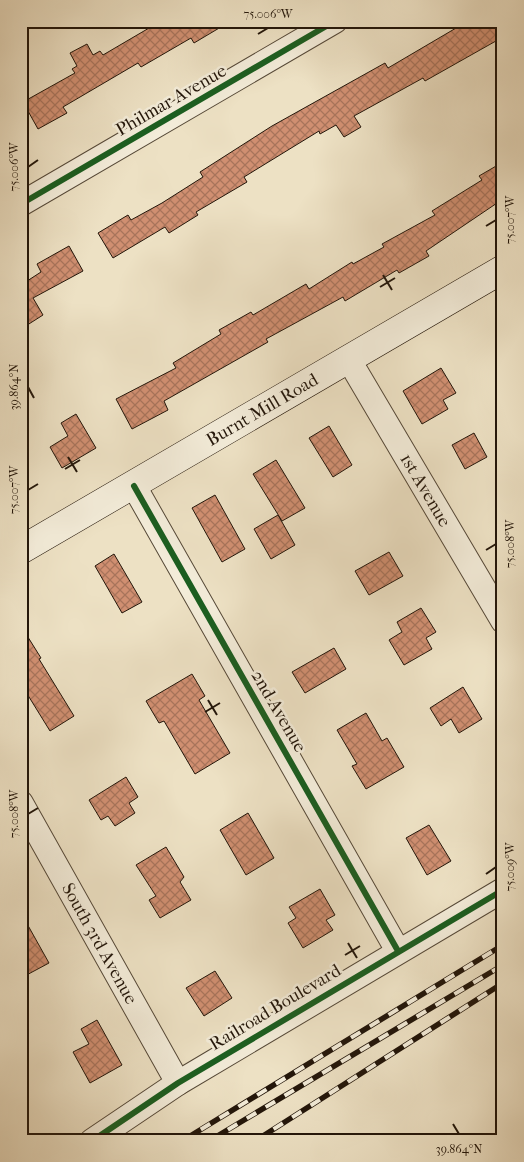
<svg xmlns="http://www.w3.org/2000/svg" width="524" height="1162" viewBox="0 0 524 1162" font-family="'IM FELL French Canon',serif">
<defs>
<pattern id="building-cross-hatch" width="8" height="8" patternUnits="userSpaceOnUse" patternTransform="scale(1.25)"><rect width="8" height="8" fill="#d08f71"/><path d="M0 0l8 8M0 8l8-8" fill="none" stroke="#a8745b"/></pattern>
</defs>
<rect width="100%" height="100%" fill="#ede1c4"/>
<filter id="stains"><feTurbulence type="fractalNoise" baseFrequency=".004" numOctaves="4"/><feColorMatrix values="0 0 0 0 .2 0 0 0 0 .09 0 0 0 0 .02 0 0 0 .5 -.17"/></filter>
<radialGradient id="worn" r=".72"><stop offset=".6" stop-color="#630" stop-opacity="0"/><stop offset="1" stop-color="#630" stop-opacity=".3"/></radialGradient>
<path fill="url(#building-cross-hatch)" stroke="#23160a" d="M161 21H231L194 43 191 38 141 67 138 63 63 107 67 113 38 129 23 102 75 73 72 69 77 66 70 53 87 44 93 55 100 51 103 55Z
M468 21H503V37L425 81 423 78 354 116 361 127 344 137 336 125 320 134 319 131 244 177 247 182 196 212 198 215 169 233 165 227 113 258 98 233 128 215 131 220 162 203 203 177 200 172 272 126 385 63 388 68Z
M503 162V199L426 251 429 256 399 273 397 270 345 301 343 297 266 339 268 342 164 401 168 410 132 429 116 399 176 368 173 363 221 334 219 330 251 312 253 315 306 284 309 289 352 262 353 264 384 247 382 244 435 215 432 211 482 180 479 176Z
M69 246 83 271 33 298 43 315 21 329V280L24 283 41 272 37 264Z
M441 368 456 393 443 400 448 409 422 424 403 391Z
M76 414 96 448 62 468 50 447 68 436 61 423Z
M329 426 352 465 333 477 309 438Z
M474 433 487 457 465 469 452 445Z
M276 460 305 508 282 521 253 474Z
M215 495 245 549 222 562 192 508Z
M278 515 295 545 271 559 254 529Z
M389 552 403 576 369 595 355 571Z
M114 554 142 602 122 613 95 566Z
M421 608 436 632 426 638 432 649 404 665 389 640 402 632 397 622Z
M21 626 41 658 39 659 74 716 50 731 21 684Z
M334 648 346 669 305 693 292 672Z
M192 674 205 696 199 700 230 753 195 774 164 721 159 723 146 701Z
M463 687 482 719 459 733 451 719 441 726 430 708Z
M366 713 382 741 387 738 404 767 366 789 352 766 357 764 337 730Z
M126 777 138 797 129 803 135 813 115 826 108 816 101 820 89 800Z
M248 813 274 858 246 875 220 830Z
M429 825 451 861 427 875 406 838Z
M166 847 184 877 180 882 191 900 160 918 149 900 156 896 136 865Z
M320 889 335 915 326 920 333 930 303 948 288 923 296 918 289 907Z
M21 913 49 963 21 978Z
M215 971 232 998 204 1016 186 988Z
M97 1020 122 1065 90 1083 73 1052 89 1044 81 1029Z"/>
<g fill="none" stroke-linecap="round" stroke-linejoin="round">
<g stroke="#564938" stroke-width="26">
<g id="street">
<path d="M21 204 335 21"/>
<path id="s1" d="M349 360 503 621"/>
<path d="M134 486 398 951"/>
<path id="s2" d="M21 803 178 1083"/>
<path d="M92 1141 178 1083 503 890"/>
</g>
</g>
<g stroke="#23160a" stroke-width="29">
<g id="secondary">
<path id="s3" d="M21 550 503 269"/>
</g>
</g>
<use href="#street" stroke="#f3ecd9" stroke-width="24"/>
<use href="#secondary" stroke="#f3ecd9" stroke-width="28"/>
<g stroke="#23160a" stroke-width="5.5">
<path id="rail" d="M182 1141 503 945
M209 1141 503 965
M255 1141 503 983"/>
</g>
<use href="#rail" stroke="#f3ecd9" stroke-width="4" stroke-dasharray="11" stroke-linecap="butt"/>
<g stroke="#f3ecd9" stroke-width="9">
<path id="cycleway" d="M21 204 335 21
M134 486 398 951
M92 1141 178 1083 503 890"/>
</g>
<use href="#cycleway" stroke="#1b5e20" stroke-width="6"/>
</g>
<path fill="none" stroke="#23160a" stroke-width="2" d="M258 34 268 28M28 167 38 160M486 226 496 220M383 275 392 290M380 287 395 278M28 387 34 398M68 457 77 472M65 469 80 460M28 490 38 484M486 550 496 544M208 700 217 715M205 712 220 703M28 814 38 808M486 874 496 867M348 943 357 958M345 955 360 946M453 1124 459 1134"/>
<g text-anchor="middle" stroke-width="5" stroke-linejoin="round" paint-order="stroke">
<g font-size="18" fill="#23160a" stroke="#f3ecd9">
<text transform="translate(171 100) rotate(-30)" y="6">Philmar Avenue</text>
<text dy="6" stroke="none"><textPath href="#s3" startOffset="279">Burnt Mill Road</textPath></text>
<text dy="6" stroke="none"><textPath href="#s1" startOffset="151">1st Avenue</textPath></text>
<text transform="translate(279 711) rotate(60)" y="6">2nd Avenue</text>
<text dy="6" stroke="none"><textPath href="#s2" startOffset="161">South 3rd Avenue</textPath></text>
<text transform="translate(275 1007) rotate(-31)" y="6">Railroad Boulevard</text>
</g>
</g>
<rect width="524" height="1162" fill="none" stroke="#ede1c4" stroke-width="55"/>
<rect x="28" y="28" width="468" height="1106" fill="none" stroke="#23160a" stroke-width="2"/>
<g font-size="12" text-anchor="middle" fill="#23160a">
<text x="268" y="18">75.006°W</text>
<text transform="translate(14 167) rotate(-90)" y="4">75.006°W</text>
<text transform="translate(510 220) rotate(-90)" y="4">75.007°W</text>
<text transform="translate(14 387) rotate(-90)" y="4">39.864°N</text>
<text transform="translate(14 490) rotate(-90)" y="4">75.007°W</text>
<text transform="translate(510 544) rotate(-90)" y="4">75.008°W</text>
<text transform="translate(14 814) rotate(-90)" y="4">75.008°W</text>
<text transform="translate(510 867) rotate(-90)" y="4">75.009°W</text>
<text x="459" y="1153">39.864°N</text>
</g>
<rect width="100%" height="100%" filter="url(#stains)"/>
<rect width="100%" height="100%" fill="url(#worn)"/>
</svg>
